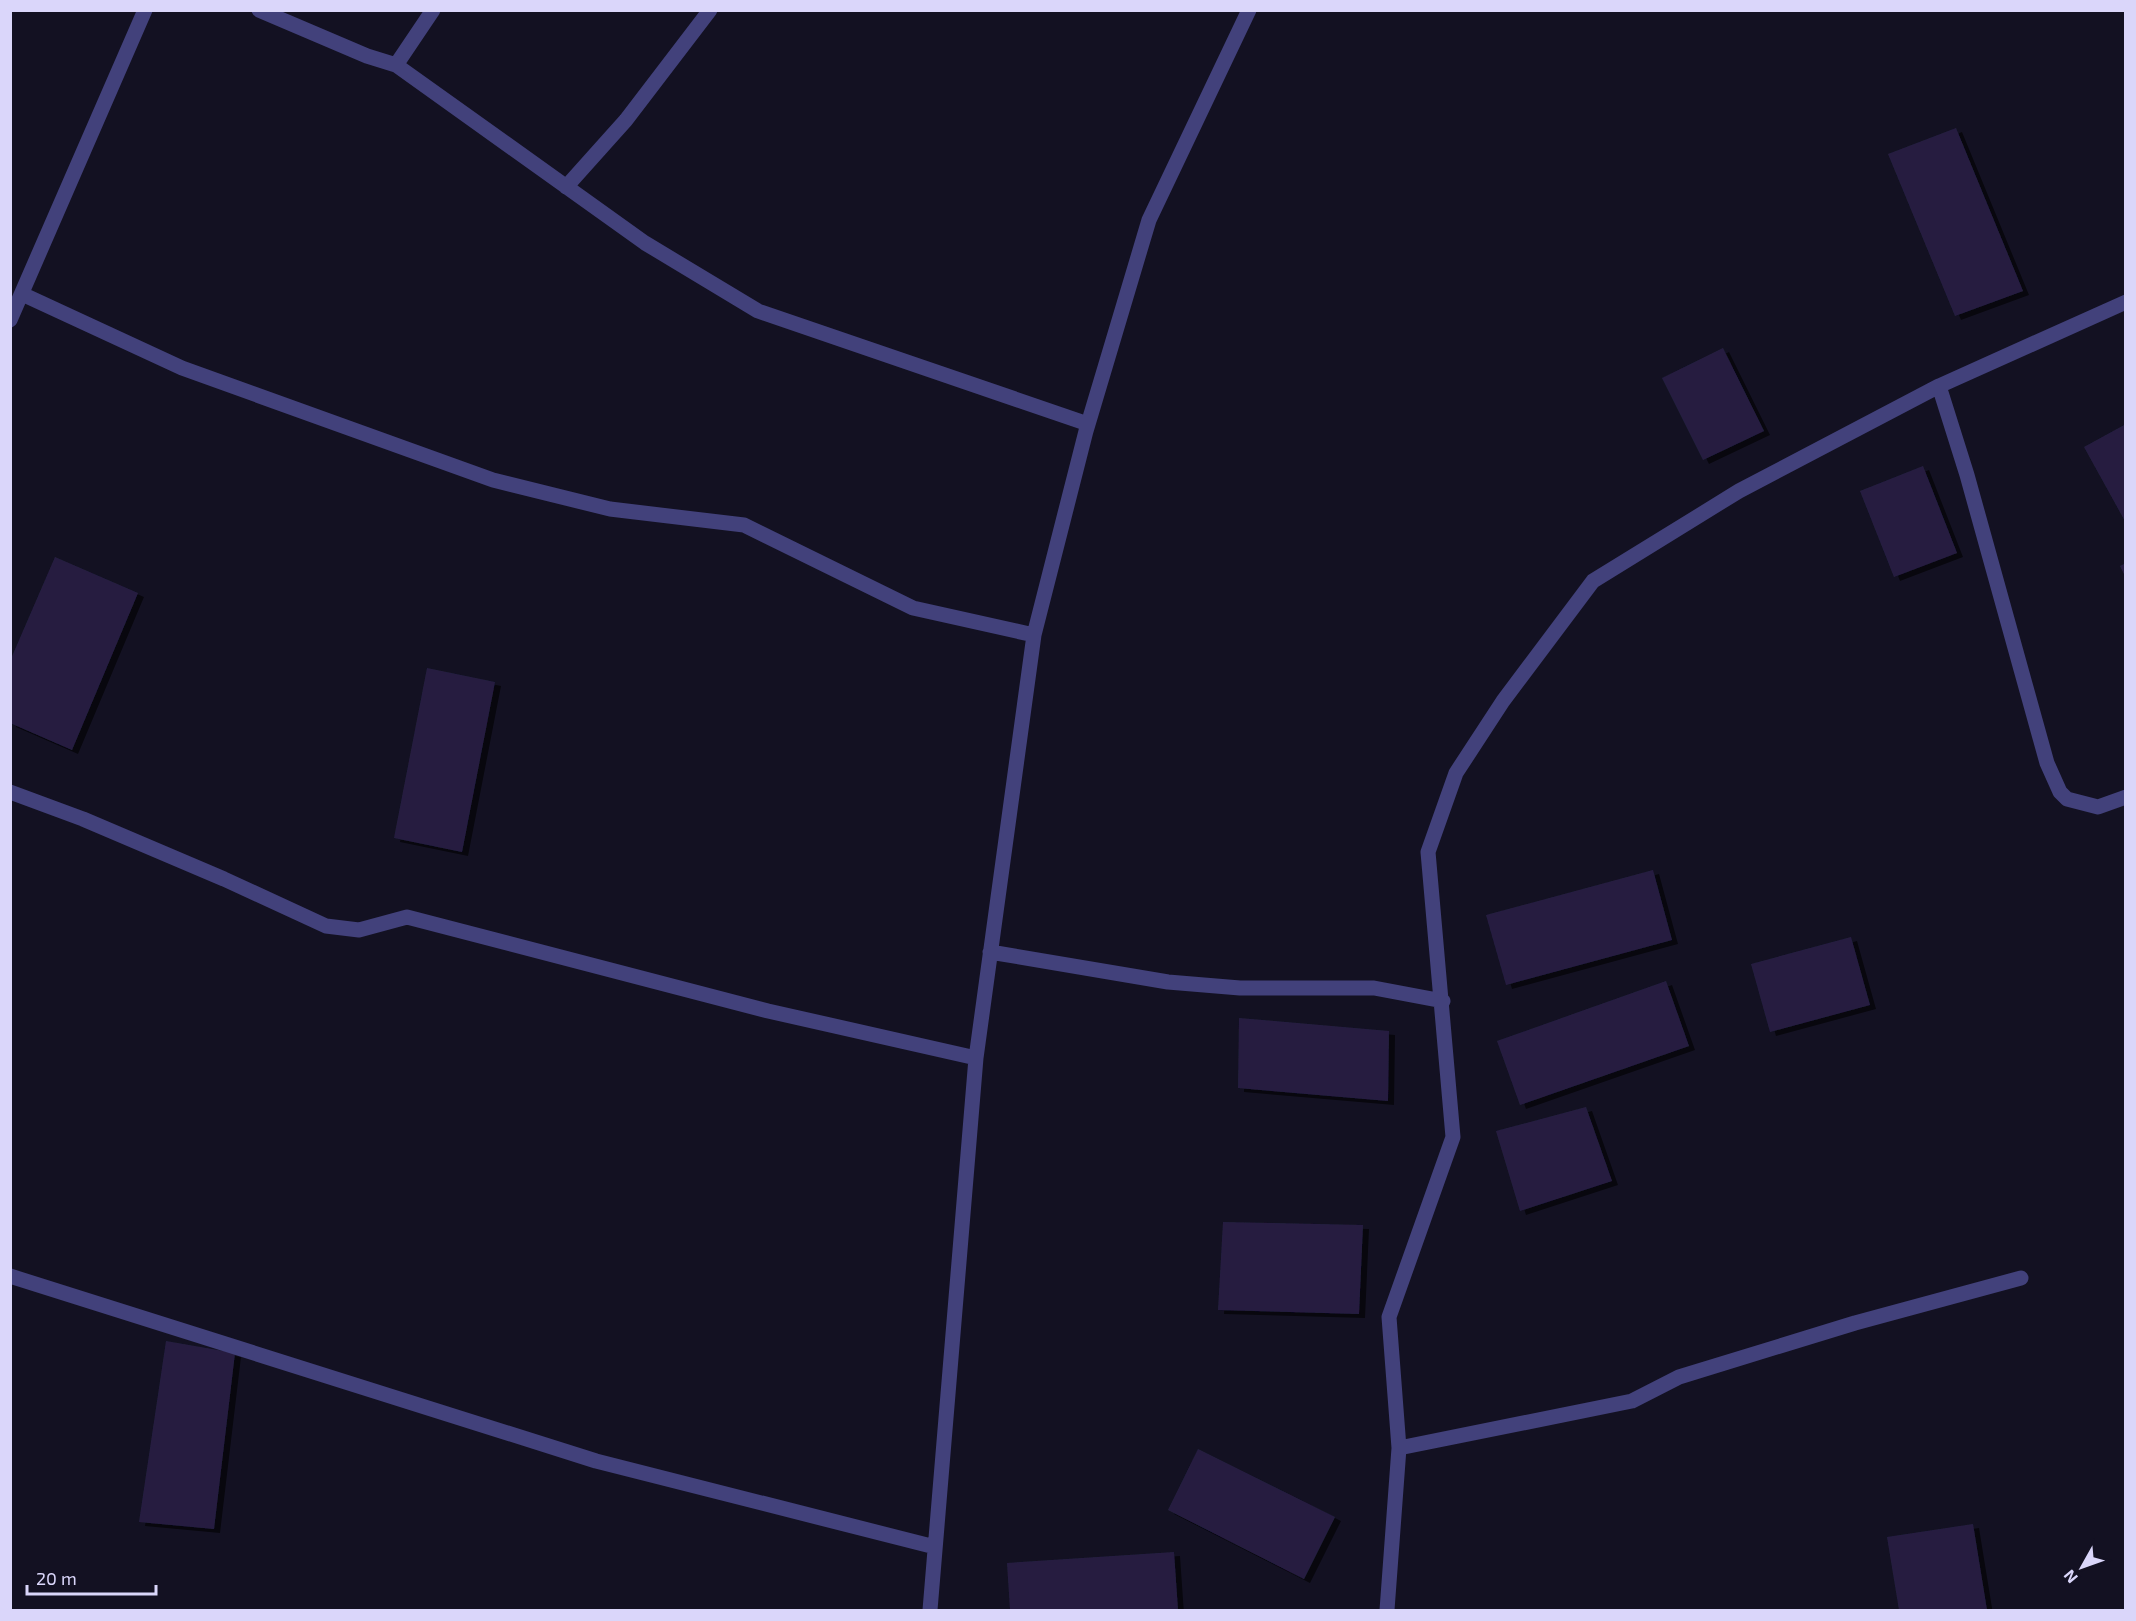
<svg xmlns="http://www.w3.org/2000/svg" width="2136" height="1621" viewBox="0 0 2136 1621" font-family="'Exo 2',sans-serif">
<defs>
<filter id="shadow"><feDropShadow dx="6" dy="4" stdDeviation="0" flood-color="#0009"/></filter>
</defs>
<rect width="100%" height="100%" fill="#131122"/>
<path fill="#251f41" filter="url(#shadow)" d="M1956 128 2023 291 1955 316 1888 154Z
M1723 348 1764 431 1703 460 1662 378Z
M2126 424V523L2084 447Z
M1923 466 1957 553 1894 577 1860 491Z
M55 557 138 593 72 750 10 723V661Z
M2126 563V578L2120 566Z
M427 668 495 682 462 852 394 838Z
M1653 870 1672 940 1506 985 1486 915Z
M1851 937 1870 1005 1770 1032 1751 964Z
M1666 981 1689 1046 1520 1105 1497 1041Z
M1239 1018 1389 1031 1388 1101 1238 1088Z
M1586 1107 1612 1181 1520 1211 1496 1131Z
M1223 1222 1363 1225 1359 1314 1218 1310Z
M166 1341 235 1353 214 1529 139 1522Z
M1198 1449 1335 1517 1304 1579 1168 1510Z
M1973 1524 1987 1610H1899L1887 1537Z
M1174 1552 1178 1610H1010L1007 1563Z"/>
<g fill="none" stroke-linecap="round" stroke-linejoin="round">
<path stroke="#42417b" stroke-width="15" d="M259 10 367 56 396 65 645 243 758 311 1088 424
M396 65 433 10
M566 187 626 120 710 10
M22 294 182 368 493 480 610 509 744 525 913 608 1034 635
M10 320 145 10
M1939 386 1967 475 2047 763 2060 792 2067 799 2098 807 2126 797
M10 792 83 819 224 879 326 926 359 930 407 917 768 1011 976 1058
M990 952 1168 982 1240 988H1374L1443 1001
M10 1276 596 1461 935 1547
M1399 1448 1632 1401 1679 1377 1855 1323 2021 1278
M930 1610 976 1058 1034 635 1086 431 1149 220 1249 10
M1387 1610 1399 1448 1389 1317 1453 1137 1428 852 1456 773 1503 701 1593 581 1739 491 1939 386 2126 302"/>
</g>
<rect width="2136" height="1621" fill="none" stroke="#dad6fa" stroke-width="24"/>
<g transform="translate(2082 1567) rotate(230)" stroke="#131122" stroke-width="4.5" paint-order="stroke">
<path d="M0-4.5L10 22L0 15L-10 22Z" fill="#dad6fa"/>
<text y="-9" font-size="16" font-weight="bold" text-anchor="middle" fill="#dad6fa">N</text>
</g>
<path d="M27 1585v9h129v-9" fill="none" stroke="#dad6fa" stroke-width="3"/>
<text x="36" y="1585" font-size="18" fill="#dad6fa" stroke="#131122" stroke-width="4.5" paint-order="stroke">20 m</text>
</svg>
